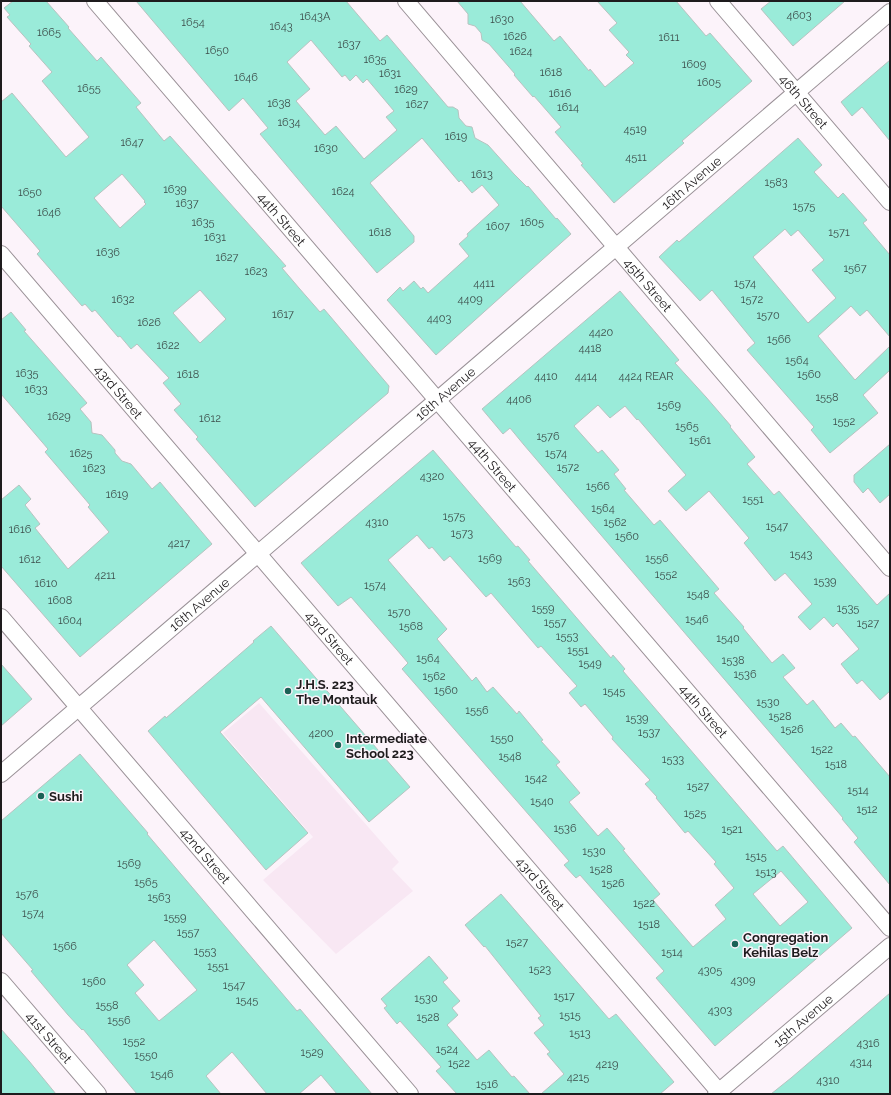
<svg xmlns="http://www.w3.org/2000/svg" width="891" height="1095" viewBox="0 0 891 1095" font-family="Raleway,sans-serif">
<rect width="100%" height="100%" fill="#fcf3fa"/>
<path fill="#f8e7f3" d="M259 703 399 862 392 869 413 891 336 954 263 880 313 837 223 733Z"/>
<path fill="#9aebd9" stroke="#b7c3c0" fill-rule="evenodd" d="M13 1H46L69 27 68 28 97 61 101 57 141 103 136 107 164 141 170 136 286 266 282 268 299 288 320 312 324 309 389 386 388 393 255 507 196 439 198 437 174 410 181 404 163 383 169 378 137 344 131 349 120 336 118 337 95 310 92 312 85 304 82 306 37 254 40 251 1 206V102L12 93 66 157 89 137 42 81 52 72 29 46 31 44 7 17 10 15 4 8ZM122 174 145 201 144 202 146 204 120 228 94 198ZM200 290 226 319 200 343 173 313Z
M136 1H346L380 41 387 35 448 107H453L458 110 459 118 466 126 472 127 475 138 488 145 514 174 527 187 528 186 556 219 557 218 571 234 436 355 387 300 400 287 403 291 414 281 421 289 423 287 428 293 469 256 459 244 468 236 467 234 499 205 482 185 472 193 461 180 459 182 422 138 370 183 414 236V242L377 273 260 134 268 128 243 98 229 111ZM311 40 342 77 345 75 350 81 356 75 363 83 367 79 394 111 386 117 397 130 364 159 336 126 325 135 296 101 310 89 287 62Z
M457 1H520L554 41 560 36 589 71 590 69 605 87 634 63 626 55 629 52 609 30 617 23 597 1H676L706 36 710 33 752 81 682 141 684 143 614 203 581 165 583 164 555 132 561 127 534 96 533 97 514 75 515 74 489 44 482 40 481 33 475 26 468 24V14Z
M771 1H845L793 46 761 9Z
M890 60V141L862 107 852 116 841 102Z
M798 138 822 165 814 172 838 198 843 193 867 220 863 223 890 255V337L867 310 860 316 851 306 818 336 855 380 890 346V370L863 395 878 413 830 453 811 430 814 427 747 350 755 343 712 290 700 301 659 257 677 240 679 242ZM785 229 791 236 798 230 824 260 812 270 836 298 808 323 753 257Z
M620 291 679 360 675 363 706 397 731 426 730 427 755 457 747 464 774 495 779 491 877 605 890 593V691L880 700 862 680 857 684 841 664 859 649 837 623 833 627 824 617 810 630 798 617 812 604 785 573 775 581 744 543 749 538 709 491 686 511 668 491 686 475 638 419 637 420 625 406 610 418 598 405 574 426 598 453 602 450 619 470 614 474 626 489 624 490 654 525 660 520 719 589 714 593 744 627 743 628 772 663 783 654 795 668 783 677 807 705 813 700 835 728 841 723 853 737 855 736 890 777V885L854 842 858 838 842 819 843 818 524 445 510 428 503 434 482 409Z
M11 312 26 330 24 331 87 403 80 409 91 422 92 433 102 435 115 450V453L122 461 131 464 152 489 160 482 212 544 80 657 1 566V500L19 485 31 499 25 505 40 524 35 528 68 569 109 532 88 507 90 505 45 452 48 449 1 394V320Z
M890 444V494L880 503 868 488 863 493 854 482V475Z
M433 450 516 547 518 546 530 560 528 561 611 658 613 655 625 669 623 671 777 851 783 846 852 928 715 1046 656 978 664 971 580 875 576 878 564 865 569 861 402 669 408 663 397 650 351 597 338 606 301 563ZM417 535 429 549 432 547 444 561 450 556 486 597 491 593 538 648 541 646 577 686 569 693 581 707 585 704 613 737 612 739 650 780 645 784 657 797 656 798 685 833 688 831 716 862 714 864 734 888 715 905 726 919 693 947 653 900 660 894 623 850 625 849 607 828 598 836 569 802 580 793 556 765 560 762 541 741 543 740 519 711 517 714 493 687 487 692 476 677 472 681 437 639 447 629 388 560ZM781 871 808 902 780 926 753 894Z
M271 626 410 787 369 822 261 697 220 732 308 833 266 870 148 731 165 716 166 718 254 642 253 641Z
M1 664 32 699 1 726Z
M80 754 148 833 147 834 297 1011 300 1009 372 1094H337L321 1075 299 1094H267L232 1052 206 1076 221 1094H137L83 1029 82 1030 68 1015 31 971 33 970 1 933V821ZM154 940 197 990 159 1021 135 993 144 985 127 965Z
M501 894 609 1019 616 1014 674 1082 660 1094H541L564 1074 547 1054 550 1052 534 1033 544 1025 538 1018 541 1016 485 946 484 947 465 925Z
M429 956 448 978 443 982 460 1001 452 1008 458 1015 447 1025 477 1060 489 1050 512 1077 514 1076 530 1094H457L436 1071 441 1067 400 1021 397 1024 384 1008 387 1006 381 999Z
M890 993V1094H771L791 1078Z
M1 1029 29 1061 56 1094H1Z"/>
<g fill="none" stroke-linecap="round" stroke-linejoin="round">
<g stroke="#9a9197" stroke-width="18">
<g id="minor">
<path id="s1" d="M95 1 890 928"/>
<path id="s2" d="M406 1 890 568"/>
<path id="s3" d="M718 1 890 202"/>
<path id="s4" d="M1 254 721 1094"/>
<path id="s5" d="M1 617 410 1094"/>
<path id="s6" d="M1 774 890 12"/>
<path id="s7" d="M1 981 98 1094"/>
<path id="s8" d="M716 1094 890 946"/>
</g>
</g>
<use href="#minor" stroke="#fff" stroke-width="16"/>
</g>
<g fill="#1b6256" stroke="#fcf3fa" stroke-width="1.5">
<circle cx="288" cy="691" r="4"/>
<circle cx="338" cy="745" r="4"/>
<circle cx="41" cy="796" r="4"/>
<circle cx="735" cy="944" r="4"/>
</g>
<g text-anchor="middle" stroke-width="3" stroke-linejoin="round" paint-order="stroke">
<g font-size="11" fill="#3d4f4c">
<text x="799" y="19">4603</text>
<text x="315" y="20">1643A</text>
<text x="502" y="23">1630</text>
<text x="193" y="26">1654</text>
<text x="281" y="30">1643</text>
<text x="49" y="36">1665</text>
<text x="515" y="40">1626</text>
<text x="669" y="41">1611</text>
<text x="349" y="48">1637</text>
<text x="217" y="54">1650</text>
<text x="521" y="55">1624</text>
<text x="375" y="63">1635</text>
<text x="694" y="68">1609</text>
<text x="551" y="76">1618</text>
<text x="390" y="77">1631</text>
<text x="246" y="81">1646</text>
<text x="709" y="86">1605</text>
<text x="89" y="92">1655</text>
<text x="406" y="93">1629</text>
<text x="560" y="97">1616</text>
<text x="279" y="107">1638</text>
<text x="417" y="108">1627</text>
<text x="568" y="111">1614</text>
<text x="289" y="126">1634</text>
<text x="635" y="133">4519</text>
<text x="456" y="140">1619</text>
<text x="132" y="146">1647</text>
<text x="326" y="152">1630</text>
<text x="636" y="161">4511</text>
<text x="482" y="178">1613</text>
<text x="776" y="186">1583</text>
<text x="175" y="193">1639</text>
<text x="343" y="195">1624</text>
<text x="30" y="196">1650</text>
<text x="187" y="207">1637</text>
<text x="804" y="210">1575</text>
<text x="49" y="216">1646</text>
<text x="203" y="226">1635</text>
<text x="532" y="226">1605</text>
<text x="498" y="230">1607</text>
<text x="380" y="236">1618</text>
<text x="839" y="236">1571</text>
<text x="215" y="241">1631</text>
<text x="108" y="256">1636</text>
<text x="227" y="261">1627</text>
<text x="855" y="272">1567</text>
<text x="256" y="275">1623</text>
<text x="484" y="287">4411</text>
<text x="745" y="287">1574</text>
<text x="123" y="303">1632</text>
<text x="470" y="303">4409</text>
<text x="752" y="303">1572</text>
<text x="283" y="318">1617</text>
<text x="768" y="319">1570</text>
<text x="439" y="322">4403</text>
<text x="149" y="326">1626</text>
<text x="601" y="336">4420</text>
<text x="779" y="343">1566</text>
<text x="168" y="349">1622</text>
<text x="590" y="352">4418</text>
<text x="797" y="364">1564</text>
<text x="27" y="377">1635</text>
<text x="188" y="378">1618</text>
<text x="809" y="378">1560</text>
<text x="546" y="380">4410</text>
<text x="586" y="380">4414</text>
<text x="646" y="380">4424 REAR</text>
<text x="36" y="393">1633</text>
<text x="827" y="401">1558</text>
<text x="519" y="403">4406</text>
<text x="669" y="409">1569</text>
<text x="59" y="420">1629</text>
<text x="210" y="422">1612</text>
<text x="844" y="425">1552</text>
<text x="687" y="430">1565</text>
<text x="548" y="440">1576</text>
<text x="700" y="444">1561</text>
<text x="81" y="457">1625</text>
<text x="556" y="457">1574</text>
<text x="568" y="471">1572</text>
<text x="94" y="472">1623</text>
<text x="432" y="480">4320</text>
<text x="598" y="490">1566</text>
<text x="117" y="498">1619</text>
<text x="753" y="503">1551</text>
<text x="603" y="512">1564</text>
<text x="454" y="520">1575</text>
<text x="377" y="526">4310</text>
<text x="615" y="526">1562</text>
<text x="777" y="530">1547</text>
<text x="20" y="533">1616</text>
<text x="462" y="537">1573</text>
<text x="627" y="540">1560</text>
<text x="179" y="547">4217</text>
<text x="801" y="558">1543</text>
<text x="490" y="562">1569</text>
<text x="657" y="562">1556</text>
<text x="30" y="563">1612</text>
<text x="666" y="578">1552</text>
<text x="105" y="579">4211</text>
<text x="519" y="585">1563</text>
<text x="825" y="585">1539</text>
<text x="46" y="587">1610</text>
<text x="375" y="589">1574</text>
<text x="698" y="598">1548</text>
<text x="60" y="604">1608</text>
<text x="543" y="612">1559</text>
<text x="848" y="612">1535</text>
<text x="399" y="616">1570</text>
<text x="697" y="623">1546</text>
<text x="70" y="624">1604</text>
<text x="555" y="626">1557</text>
<text x="868" y="627">1527</text>
<text x="411" y="630">1568</text>
<text x="567" y="640">1553</text>
<text x="728" y="642">1540</text>
<text x="578" y="654">1551</text>
<text x="428" y="662">1564</text>
<text x="733" y="664">1538</text>
<text x="590" y="667">1549</text>
<text x="745" y="678">1536</text>
<text x="434" y="680">1562</text>
<text x="446" y="694">1560</text>
<text x="614" y="695">1545</text>
<text x="768" y="706">1530</text>
<text x="477" y="714">1556</text>
<text x="780" y="720">1528</text>
<text x="637" y="722">1539</text>
<text x="792" y="733">1526</text>
<text x="649" y="736">1537</text>
<text x="321" y="737">4200</text>
<text x="502" y="742">1550</text>
<text x="822" y="753">1522</text>
<text x="510" y="760">1548</text>
<text x="673" y="763">1533</text>
<text x="836" y="768">1518</text>
<text x="536" y="782">1542</text>
<text x="698" y="790">1527</text>
<text x="858" y="794">1514</text>
<text x="542" y="805">1540</text>
<text x="867" y="813">1512</text>
<text x="695" y="817">1525</text>
<text x="565" y="832">1536</text>
<text x="732" y="833">1521</text>
<text x="594" y="855">1530</text>
<text x="756" y="860">1515</text>
<text x="129" y="867">1569</text>
<text x="601" y="873">1528</text>
<text x="766" y="876">1513</text>
<text x="146" y="886">1565</text>
<text x="613" y="887">1526</text>
<text x="27" y="898">1576</text>
<text x="159" y="901">1563</text>
<text x="644" y="907">1522</text>
<text x="33" y="917">1574</text>
<text x="175" y="921">1559</text>
<text x="649" y="928">1518</text>
<text x="188" y="936">1557</text>
<text x="517" y="946">1527</text>
<text x="65" y="950">1566</text>
<text x="205" y="955">1553</text>
<text x="672" y="956">1514</text>
<text x="218" y="970">1551</text>
<text x="540" y="973">1523</text>
<text x="710" y="974">4305</text>
<text x="743" y="984">4309</text>
<text x="94" y="985">1560</text>
<text x="234" y="989">1547</text>
<text x="564" y="1000">1517</text>
<text x="426" y="1002">1530</text>
<text x="247" y="1004">1545</text>
<text x="107" y="1009">1558</text>
<text x="720" y="1014">4303</text>
<text x="570" y="1019">1515</text>
<text x="428" y="1021">1528</text>
<text x="119" y="1024">1556</text>
<text x="580" y="1037">1513</text>
<text x="134" y="1045">1552</text>
<text x="868" y="1047">4316</text>
<text x="447" y="1053">1524</text>
<text x="312" y="1056">1529</text>
<text x="146" y="1059">1550</text>
<text x="861" y="1066">4314</text>
<text x="459" y="1067">1522</text>
<text x="607" y="1068">4219</text>
<text x="162" y="1078">1546</text>
<text x="578" y="1081">4215</text>
<text x="828" y="1084">4310</text>
<text x="487" y="1088">1516</text>
</g>
<g font-size="13" fill="#1e1b1d" stroke="#fcf3fa">
<text dy="5" stroke="none"><textPath href="#s3" startOffset="132">46th Street</textPath></text>
<text dy="5" stroke="none"><textPath href="#s6" startOffset="909">16th Avenue</textPath></text>
<text dy="5" stroke="none"><textPath href="#s1" startOffset="287">44th Street</textPath></text>
<text dy="5" stroke="none"><textPath href="#s2" startOffset="373">45th Street</textPath></text>
<text dy="5" stroke="none"><textPath href="#s4" startOffset="181">43rd Street</textPath></text>
<text dy="5" stroke="none"><textPath href="#s6" startOffset="585">16th Avenue</textPath></text>
<text dy="5" stroke="none"><textPath href="#s1" startOffset="611">44th Street</textPath></text>
<text dy="5" stroke="none"><textPath href="#s6" startOffset="261">16th Avenue</textPath></text>
<text dy="5" stroke="none"><textPath href="#s4" startOffset="505">43rd Street</textPath></text>
<text dy="5" stroke="none"><textPath href="#s1" startOffset="935">44th Street</textPath></text>
<text dy="5" stroke="none"><textPath href="#s5" startOffset="314">42nd Street</textPath></text>
<text dy="5" stroke="none"><textPath href="#s4" startOffset="829">43rd Street</textPath></text>
<text dy="5" stroke="none"><textPath href="#s8" startOffset="114">15th Avenue</textPath></text>
<text dy="5" stroke="none"><textPath href="#s7" startOffset="74">41st Street</textPath></text>
</g>
<g font-size="13" font-weight="bold" fill="#1e1b1d" stroke="#fcf3fa" text-anchor="start">
<text x="296" y="689">J.H.S. 223<tspan x="296" dy="15">The Montauk</tspan></text>
<text x="346" y="743">Intermediate<tspan x="346" dy="15">School 223</tspan></text>
<text x="49" y="801">Sushi</text>
<text x="743" y="942">Congregation<tspan x="743" dy="15">Kehilas Belz</tspan></text>
</g>
</g>
<rect width="891" height="1095" fill="none" stroke="#1e1b1d" stroke-width="4"/>
</svg>
